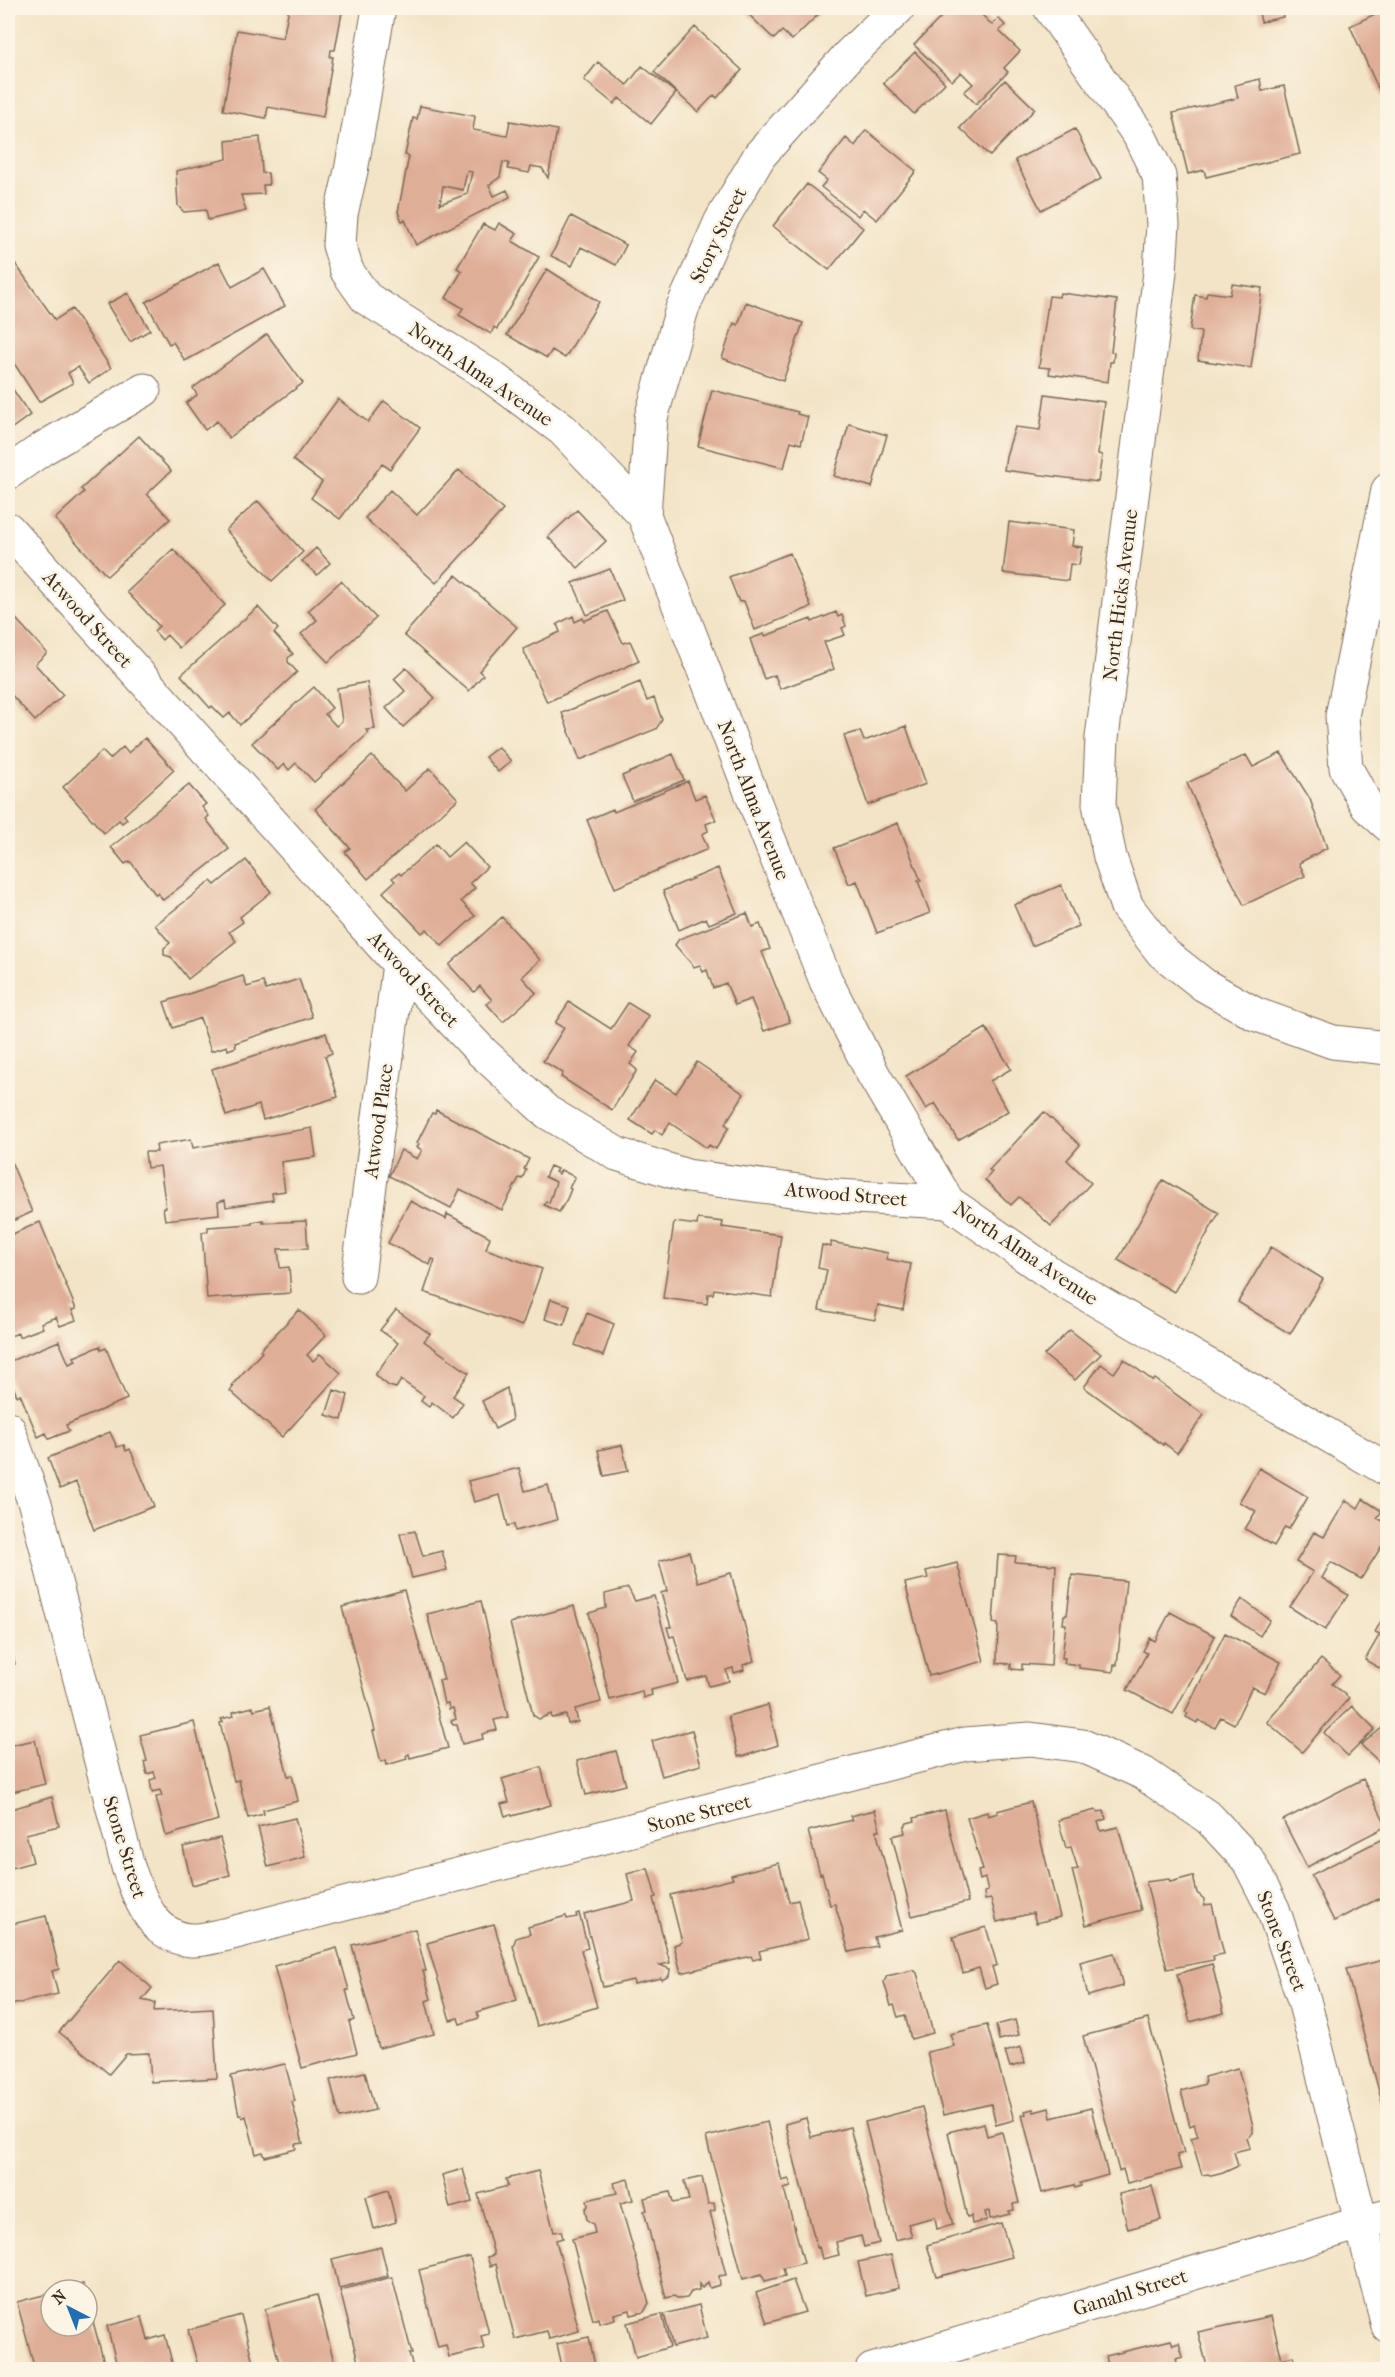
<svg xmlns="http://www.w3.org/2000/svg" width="1395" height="2377" viewBox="0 0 1395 2377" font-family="'IM FELL French Canon',serif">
<rect width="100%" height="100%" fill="#fcf5e5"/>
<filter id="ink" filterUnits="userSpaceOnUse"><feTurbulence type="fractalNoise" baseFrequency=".0167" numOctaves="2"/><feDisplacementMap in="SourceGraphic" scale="12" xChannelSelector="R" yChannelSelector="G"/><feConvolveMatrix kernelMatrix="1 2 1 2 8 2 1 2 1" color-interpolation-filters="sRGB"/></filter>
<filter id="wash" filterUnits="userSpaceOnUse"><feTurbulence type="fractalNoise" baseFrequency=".008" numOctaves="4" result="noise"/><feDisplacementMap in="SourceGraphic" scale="24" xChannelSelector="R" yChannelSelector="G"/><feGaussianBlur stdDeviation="1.35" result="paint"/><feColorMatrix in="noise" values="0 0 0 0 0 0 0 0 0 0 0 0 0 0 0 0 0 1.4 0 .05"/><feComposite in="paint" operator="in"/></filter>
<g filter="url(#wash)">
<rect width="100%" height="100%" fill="#f3e4c7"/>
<g id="blocks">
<path fill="#dfae97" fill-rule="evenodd" d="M289 8H319L342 12 335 50H331L330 57H333L323 117 268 107 266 118 223 110 237 30 283 38Z
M742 8H825L792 40 782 31 774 39Z
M950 8H975L992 25 998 18 1005 25 999 31 1020 51 1004 68 1008 72 976 104 964 92 973 84 961 72 952 81 914 45Z
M1258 8H1281L1283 17 1261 22Z
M1381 11 1382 14 1388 12V94L1382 97 1350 26Z
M695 27 742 70 717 98 714 95 698 112 654 72Z
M915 52 945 83 914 114 883 83Z
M598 62 627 85 642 66 676 93 651 124 619 98 614 104 584 80Z
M1260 79 1262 91 1284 86 1300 154 1206 177 1204 170 1188 174 1173 113 1238 98 1235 85Z
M1005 80 1035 109 990 156 960 128Z
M420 106 475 116 473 130 507 136 510 121 557 130 548 178 542 168 531 166 529 173 508 169 509 163 503 162 500 177 489 185 494 196 507 190 510 197 416 245 405 220 402 221 398 212 409 156 405 155 413 118 417 119ZM467 171 472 172 467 194 440 204 443 186 463 190Z
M1075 129 1101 179 1041 210 1015 160Z
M866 130 916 171 877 220 863 209 858 216 821 187 827 180 818 173 846 138 855 146Z
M260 137 262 173H268L269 185H263L264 194 241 195 246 211 208 220 206 210 184 212 178 206 176 171 227 159 226 141Z
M807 184 863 228 829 270 773 226Z
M571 216 626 245 616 265 581 247 572 266 551 256Z
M499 223 517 234 512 241 539 257 497 329 494 327 491 334 459 315 463 308 446 298 462 271 457 268 483 224 495 230Z
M12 259 55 320 72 309 111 368 89 383 78 367 68 373 73 383 39 402 8 354V261Z
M219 262 232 287 264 269 285 306 185 361 173 342 169 344 146 302Z
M547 269 599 302 565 358 552 350 547 358 507 335Z
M1232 284 1262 288 1251 368 1198 360 1201 332 1190 330 1195 295 1206 297 1207 292 1230 295Z
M128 293 150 330 130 342 107 304Z
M1060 293 1117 300 1111 352 1114 353 1113 362H1110L1108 382 1049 374 1050 368 1039 367 1049 296 1059 297Z
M746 302 803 323 783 381 722 358 734 323 738 325Z
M267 334 303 383 229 438 217 421 205 430 186 403 197 395 193 388Z
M8 382 30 415 8 431Z
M712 390 798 412 797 414 808 417 801 444 791 441 784 468 698 446Z
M1045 394 1104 402 1098 454 1102 455 1098 482 1004 470 1006 456 1015 427 1040 430Z
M338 399 368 422 384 401 420 428 390 469 382 464 340 519 311 498 322 482 293 460Z
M849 424 887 435 872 487 834 476Z
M139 436 171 471 147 494 170 519 107 576 55 519 84 492 81 489Z
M459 470 503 510 436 583 365 518 390 490 417 515Z
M258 501 303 552 272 581 226 530Z
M577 510 606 541 578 568 548 537Z
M1009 522 1074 530 1072 546 1082 547 1079 565 1070 564 1068 581 1003 573Z
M316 548 330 563 317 575 302 561Z
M173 549 225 605 179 648 167 635 162 640 154 631 159 626 127 592Z
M790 553 811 607 755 630 744 601 739 602 729 577Z
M610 569 623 600 587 615 573 583Z
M456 575 517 627 479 671 483 675 469 691 404 635Z
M341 581 376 618 328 662 301 634 317 620 308 611Z
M258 607 278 629 274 633 293 654 288 658V662L297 672 240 725 230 713 224 718 212 706 210 708 181 675Z
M8 610 47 653 35 664 63 695 35 721 8 691Z
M608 611 623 643 630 641 639 661 547 702 523 649 560 632 557 624 573 616 575 622 583 618 584 621Z
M836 612 838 617 842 615 846 626 842 628 845 635 824 642 834 669 780 689 775 675 764 679 750 639 764 634 765 636 811 619 812 622Z
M406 668 435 698 403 727 386 708 405 691 394 679Z
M367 682 375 729 366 730 369 733 314 782 296 763 289 770 284 764 278 770 252 743 314 687 332 708 325 714 336 726 342 721 337 688Z
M640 682 647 701 654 698 662 720 656 729 580 760 562 713Z
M906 726 926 784 868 805 844 736 860 731 864 741Z
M145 738 174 770 124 815 127 819 122 823 119 820 104 833 63 787 102 751 110 759 123 747 128 753Z
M498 747 511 761 498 772 485 757Z
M1281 753 1310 799 1327 848 1299 863 1305 876 1244 905 1214 846 1187 783 1246 755 1253 767Z
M673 754 684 780 633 801 622 776Z
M372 756 405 791 430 768 458 799 368 879 345 852 350 848 315 809Z
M688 781 695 799 705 795 716 820 706 824 708 831 702 834 708 849 615 888 587 820 613 809 614 812Z
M189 785 206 804 202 807 209 816 206 819 229 849 163 900 158 893 156 895 130 861 125 864 111 847Z
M898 823 921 881H918L930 913 877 933 857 881 849 884 834 848Z
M464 842 487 867 470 883 475 888 461 901 475 916 442 946 427 929 422 933 383 892 395 881 392 878 399 873 401 875 436 844 447 857Z
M246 860 271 892 240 917 243 922 229 932 236 941 188 979 171 957 164 955V948L170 943 155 925 211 881 215 885Z
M718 868 737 913 709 924 706 918 679 930 663 891Z
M1061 885 1079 926 1032 946 1014 905Z
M747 913 752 927 760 924 770 949 762 952 790 1022 764 1031 751 999 735 1005 726 983 713 988 707 970 703 972 700 965 694 967 675 945 679 939Z
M502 917 540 960 522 977 536 993 503 1022 487 1004 492 1000 480 986 474 992 449 965Z
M243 976 247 987 263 982 266 990 299 979 312 1017 235 1043 236 1047 228 1050 227 1046 211 1051 200 1018 173 1028 164 1002Z
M569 1002 611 1029 628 1003 649 1016 629 1046 638 1052 630 1064 637 1070 612 1110 561 1077 563 1073 543 1061 564 1028 555 1023Z
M986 1028 1011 1069 990 1081 1008 1111 958 1140 935 1103 926 1109 906 1076Z
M326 1033 332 1053 325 1056 338 1097 263 1120 259 1105 226 1116 212 1069Z
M697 1062 744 1094 725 1124 729 1127 716 1149 709 1145 707 1148 670 1123 662 1135 655 1130 652 1134 630 1120 655 1080 676 1093Z
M436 1110 529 1159 524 1169 526 1170 522 1179 519 1178 502 1210 460 1189 451 1208 389 1176 401 1150 417 1159 422 1150 417 1147 419 1144 417 1143 432 1113 435 1114Z
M1044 1112 1080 1145 1067 1160 1091 1183 1051 1226 1019 1197 1011 1205 985 1180 992 1172 989 1170Z
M312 1128 316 1157 281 1162 285 1191 272 1193 273 1200 226 1207 225 1200 218 1202 219 1214 165 1220 163 1208H166L160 1166 147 1168 145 1152H157L156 1145 191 1139 193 1148Z
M8 1154 32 1212 8 1223Z
M550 1166 557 1169 555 1172 559 1174 561 1170 575 1177 569 1188 571 1189 567 1199 559 1212 544 1205 546 1201 549 1203 556 1182 545 1177Z
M1163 1180 1219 1213 1174 1292 1118 1260Z
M410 1201 446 1219 447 1214 490 1237 486 1249 542 1269 522 1326 424 1292 435 1260 432 1259 430 1265 388 1243Z
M698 1219 723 1222 722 1227 781 1235 772 1297 714 1289 713 1294H708L707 1304 663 1298 674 1222 697 1225Z
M263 1220V1223L306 1221 308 1248 278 1249 280 1268 289 1267 291 1293 207 1299 202 1232 208 1231V1227L252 1224V1222Z
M40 1222 76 1309 72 1310 76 1320 60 1326 56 1317 41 1323 43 1328 19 1337 18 1333 8 1337V1236Z
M831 1242 888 1253 886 1259 911 1264 903 1310 878 1305 875 1320 819 1310 827 1270 818 1268 822 1245 831 1247Z
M1271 1247 1323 1279 1290 1334 1238 1302Z
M551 1299 570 1305 564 1325 545 1319Z
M299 1310 326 1335 307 1355 313 1361 320 1354 341 1373 282 1437 230 1391 234 1386 232 1385 262 1352 260 1350Z
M396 1310 430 1334 424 1341 469 1373 453 1396 463 1403 453 1418 432 1402 429 1407 421 1401 424 1396 401 1380 396 1388 389 1386 375 1375 398 1343 380 1330Z
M587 1313 614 1324 603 1356 575 1345Z
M1070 1330 1101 1354 1075 1380 1044 1355Z
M59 1341 69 1364 76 1361 74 1357 100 1346 101 1350 106 1348 127 1399 66 1425 69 1431 49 1439 46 1433 38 1437 20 1394 17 1396 8 1373V1362Z
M1124 1359 1153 1381 1155 1379 1204 1415 1177 1453 1164 1443 1163 1445 1084 1387 1101 1364 1114 1373Z
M507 1388 512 1420 495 1429 482 1401Z
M334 1390 348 1395 342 1420 326 1415Z
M110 1432 117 1447 124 1445 126 1451 130 1449 154 1506 94 1530 76 1482 60 1489 48 1458Z
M622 1445 628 1471 604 1476 598 1450Z
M519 1468 525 1491 548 1485 557 1520 515 1531 514 1524 508 1526 500 1495 474 1502 468 1481Z
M1259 1468 1308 1497 1289 1529 1285 1527 1274 1546 1245 1529 1256 1511 1239 1502Z
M1363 1499 1382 1511 1377 1518 1388 1524V1536L1361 1579 1331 1562 1322 1578 1348 1595 1325 1630 1290 1607 1313 1572 1296 1562 1314 1532 1324 1537 1346 1500 1358 1508Z
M415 1531 423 1556 442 1551 447 1570 412 1578 400 1534Z
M689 1552 698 1582 731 1573 754 1661 743 1665 744 1670 734 1673 733 1668 726 1670 729 1681 709 1686 706 1676 687 1681 674 1636 670 1637 667 1627H671L661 1593 667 1591 659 1561Z
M998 1555 1016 1556 1015 1562 1056 1565 1051 1666 1022 1664V1670L1011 1669V1664L997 1663 998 1624 993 1623Z
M957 1563 984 1661 929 1676 905 1583 928 1578 926 1571Z
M1072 1575 1126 1581 1117 1665H1114L1113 1672 1079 1668V1665L1064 1663 1065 1658H1062L1066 1624H1063L1064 1615H1067Z
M628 1588 635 1601 654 1596 678 1683 651 1690 652 1695 643 1698 642 1691 610 1700 589 1613 606 1608 605 1594Z
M404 1590 448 1748 410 1758 409 1754 406 1756 407 1759 387 1765 386 1760 381 1762 373 1731 375 1730 342 1607Z
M1242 1599 1270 1620 1260 1636 1231 1616Z
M481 1601 508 1717 494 1720 497 1730 482 1734 483 1739 462 1744 457 1725H453L451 1721 456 1719 453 1708 449 1709 448 1703 444 1704 439 1680H444L427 1614Z
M574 1606 601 1702 575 1709 578 1722 568 1724 566 1715 552 1718 551 1714 539 1719 533 1715 510 1623Z
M1170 1612 1215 1636 1173 1714 1127 1690 1147 1653 1143 1651 1150 1638 1155 1641Z
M1383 1618 1388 1620V1673L1365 1660 1380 1634 1375 1632Z
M1225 1633 1281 1662 1265 1693 1252 1687 1234 1724 1221 1717 1215 1728 1198 1720 1197 1723 1186 1717 1188 1713 1185 1712Z
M8 1637 15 1664 8 1666Z
M1321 1659 1340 1675 1332 1684 1349 1698 1302 1752 1267 1722Z
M768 1705 778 1745 744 1756H738L728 1716Z
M270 1706 288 1776 292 1775 298 1801 263 1810 264 1814 248 1818 239 1780 234 1781 220 1723 223 1722 221 1719 234 1716 233 1712 253 1707 254 1710Z
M1352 1706 1375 1729 1348 1756 1324 1733Z
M194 1722 218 1820 166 1836 156 1797 162 1796 160 1790 152 1792 150 1780 156 1778 154 1772 147 1774 144 1762 147 1761 140 1735Z
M1388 1723V1770L1361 1745Z
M692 1730 701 1765 662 1776 652 1741Z
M8 1733 11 1745 35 1740 45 1784 8 1793Z
M616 1751 626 1785 586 1795 577 1761Z
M541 1767 551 1805 512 1816 511 1814 505 1816 501 1804 509 1802 502 1779Z
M1363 1779 1387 1826 1307 1867 1283 1820Z
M52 1797 59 1826 26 1834 33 1862 8 1869V1810Z
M1031 1802 1060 1917 1036 1923 1033 1913 997 1922 991 1899 985 1900 984 1892 988 1891 985 1878 980 1880 978 1871 983 1870 967 1818 987 1812 988 1816 998 1813 997 1811Z
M875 1810 880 1830H876L902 1930 874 1937 877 1946 849 1952 835 1904 830 1905 822 1873 820 1874 808 1831 852 1820 850 1816Z
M945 1810 968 1902 912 1916 892 1836 905 1833 904 1828 907 1823 915 1821 914 1818Z
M1096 1810 1097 1812 1104 1811 1106 1819 1098 1822 1101 1831 1118 1827 1141 1910 1086 1925 1072 1870 1078 1869 1071 1847 1066 1848 1058 1820Z
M295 1818 305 1857 268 1867 258 1827Z
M1388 1836V1894L1334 1921 1311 1875Z
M220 1838 230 1875 192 1885 183 1847Z
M779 1863 789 1902 798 1900 808 1939 759 1951 761 1958 753 1960 751 1956 681 1973 674 1945 682 1942 670 1895 733 1879 731 1875Z
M648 1868 656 1897 653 1898 670 1963 660 1965 670 1969 669 1976 662 1980 661 1978 634 1984 633 1980 603 1987 584 1914 634 1901 627 1874Z
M1193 1876 1197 1893 1204 1899V1905L1212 1904 1224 1954 1213 1956 1214 1960 1167 1969 1146 1882 1169 1879 1170 1882Z
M579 1913 588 1948 581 1950 597 2007 537 2026 513 1946 516 1938 530 1934 528 1927 566 1916 567 1919 577 1917 576 1914Z
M46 1916 59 1969 52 1971 58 1994 11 2005 8 1989V1925Z
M494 1924 517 2000 477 2012 479 2018 460 2024 458 2018 450 2020 427 1943Z
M986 1927 997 1965 992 1967 997 1984 985 1988 979 1968 963 1973 953 1937Z
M415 1929 426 1971H423L431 1999 426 2001 434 2034 379 2048 352 1945Z
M337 1948 349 1990H346L354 2020 349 2022 357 2053 302 2068 274 1966Z
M1114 1953 1123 1986 1088 1996 1080 1962Z
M1388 1959V2120L1387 2121 1346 1969Z
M120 1960 152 1988 142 2000 155 2003 154 2011 213 2008 217 2078 151 2082 149 2053 126 2054 109 2074 59 2032Z
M1212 1964 1224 2013 1190 2022 1177 1974Z
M913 1970 917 1973 933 2033 911 2039 905 2015 898 2017 894 2005 891 2006 884 1982 887 1976Z
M1148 2019 1184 2153 1177 2155 1181 2169 1127 2183 1123 2169 1119 2171 1083 2036Z
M1015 2020 1019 2035 999 2040 996 2025Z
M987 2025 1014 2120 996 2125 991 2104 943 2115 927 2052 954 2046 950 2034Z
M1021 2047 1025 2063 1010 2067 1005 2052Z
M285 2064 295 2101 292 2102 303 2143 295 2144 296 2149 265 2157 263 2152 256 2154 246 2116 242 2118 241 2114 239 2115 231 2076Z
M1238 2068 1253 2126V2133L1247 2138 1250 2148 1234 2152 1238 2166 1223 2173 1212 2176 1208 2174 1202 2175 1191 2138 1198 2136 1194 2124 1190 2126 1181 2091 1205 2084 1204 2077Z
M365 2072 375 2110 340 2118 330 2080Z
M922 2107 953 2225 937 2229 935 2217 908 2224 912 2236 895 2240 865 2122Z
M1049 2108 1051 2118 1091 2108 1108 2175 1080 2183 1081 2186 1075 2188 1074 2185 1042 2193 1022 2115 1026 2114 1025 2111 1033 2109 1034 2112Z
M806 2118 811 2137 850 2127 879 2243 864 2247 861 2236 836 2242 839 2255 822 2259 819 2247 817 2248 785 2124Z
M767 2122 782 2181 789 2179 791 2187 784 2189 804 2263 783 2268 785 2276 765 2281 762 2274 743 2279 706 2137Z
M984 2123 987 2136 1002 2132 1019 2203 1013 2204 1014 2210 1009 2211 1010 2214 990 2219 989 2211 985 2212 987 2220 972 2224 971 2216 967 2217 948 2132Z
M463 2169 472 2202 450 2208 442 2175Z
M538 2171 554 2232 561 2231 563 2238 556 2240 579 2331 549 2339 547 2331 515 2339 496 2264 490 2266 487 2257 494 2255 478 2194 508 2186 506 2179Z
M702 2177 708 2204 714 2203 715 2210 710 2212 726 2275 719 2276 720 2285 710 2288 708 2282 702 2288 699 2284V2290L691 2292 687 2298 679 2299 674 2296 666 2298 644 2211 647 2210 644 2198 670 2192 673 2203 689 2200 684 2181Z
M628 2179 633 2200 620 2203 649 2303 644 2312 631 2315 630 2310 614 2314 615 2319 599 2323 598 2318 593 2320 572 2239 595 2233 593 2224 587 2220 585 2209 588 2206 587 2200 617 2193 614 2183Z
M1152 2186 1161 2220 1128 2229 1119 2194Z
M388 2190 396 2222 374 2229 366 2197Z
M1001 2223 1012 2257 937 2277 927 2245Z
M381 2247 388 2276 339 2288 332 2259Z
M891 2255 899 2288 866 2296 858 2262Z
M470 2257 489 2334 481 2336 484 2349 449 2357 446 2345 438 2347 419 2270Z
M392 2277 412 2354H409L413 2367 402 2370H363L362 2365 359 2366 340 2290Z
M793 2280 805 2312 767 2323 756 2293Z
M83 2284 84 2290H63V2289Z
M51 2293V2326H87L88 2303 106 2370H35L17 2302Z
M317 2295 336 2370H281L265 2309Z
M699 2305 707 2338 673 2347 664 2314Z
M662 2314 670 2347 636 2357 627 2323Z
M241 2315 255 2370H199L188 2330Z
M1271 2316 1282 2359 1293 2356 1296 2370H1208L1198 2332Z
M142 2317 148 2340 165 2335 174 2370H118L107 2326Z
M589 2337 595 2366 584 2370H563L557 2344Z
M1171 2340 1173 2345 1179 2343 1183 2357 1176 2359 1179 2370H1102V2366L1108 2365 1106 2356Z
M8 2355 12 2370H8Z"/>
</g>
</g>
<g filter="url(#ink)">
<use href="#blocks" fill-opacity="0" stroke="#7b6b59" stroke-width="1.5"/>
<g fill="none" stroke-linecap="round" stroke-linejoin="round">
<g stroke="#7b6b59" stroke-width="35">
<path id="minor" d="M379 8 351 171 341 214 339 245 347 271 366 298 489 375 563 430 644 515 767 834 826 981 873 1074 948 1202 1053 1275 1388 1470
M1050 8 1139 135 1159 176 1163 224 1160 272 1102 738 1099 804 1110 857 1127 907 1162 952 1204 985 1255 1014 1333 1042 1388 1048
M8 473 42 449 144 390
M1388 490 1342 716 1346 768 1367 806 1388 825
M644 515 651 418 682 309 721 221 760 155 849 55 898 8
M8 529 399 964 482 1052 547 1112 617 1154 687 1176 836 1196 948 1202
M358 1277 399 964
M8 1428 36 1507 128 1867C140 1899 152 1937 191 1940 202 1941 217 1936 228 1934L965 1744 1030 1739 1083 1746 1143 1773 1209 1818 1248 1860 1273 1909 1304 2000 1388 2326
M872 2370 1360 2223 1388 2216"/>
</g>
<use href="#minor" stroke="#fff" stroke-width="33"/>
</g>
</g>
<g text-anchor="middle" stroke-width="5" stroke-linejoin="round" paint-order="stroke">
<g font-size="20" fill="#3b2a1e" stroke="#fcf5e5">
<text transform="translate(718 235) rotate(-64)" y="7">Story Street</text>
<text transform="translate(481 374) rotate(34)" y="7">North Alma Avenue</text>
<text transform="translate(1120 595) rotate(-83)" y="7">North Hicks Avenue</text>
<text transform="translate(88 619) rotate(48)" y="7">Atwood Street</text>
<text transform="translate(754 800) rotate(69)" y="7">North Alma Avenue</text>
<text transform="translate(414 979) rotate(47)" y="7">Atwood Street</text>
<text transform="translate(378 1121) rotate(-82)" y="7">Atwood Place</text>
<text transform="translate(846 1194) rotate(5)" y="7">Atwood Street</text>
<text transform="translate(1026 1253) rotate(34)" y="7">North Alma Avenue</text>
<text transform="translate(699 1813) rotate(-14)" y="7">Stone Street</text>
<text transform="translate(125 1847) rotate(73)" y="7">Stone Street</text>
<text transform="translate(1282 1941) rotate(69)" y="7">Stone Street</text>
<text transform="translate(1130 2292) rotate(-17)" y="7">Ganahl Street</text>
</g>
</g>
<rect width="1395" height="2377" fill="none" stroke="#fcf5e5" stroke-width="30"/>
<g transform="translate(69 2308) rotate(318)"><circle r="28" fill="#fcf5e5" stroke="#afa495" stroke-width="1.5"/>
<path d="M0-4.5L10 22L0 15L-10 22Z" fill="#1f6fb2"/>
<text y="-9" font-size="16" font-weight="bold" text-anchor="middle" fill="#3b2a1e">N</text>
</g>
</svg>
